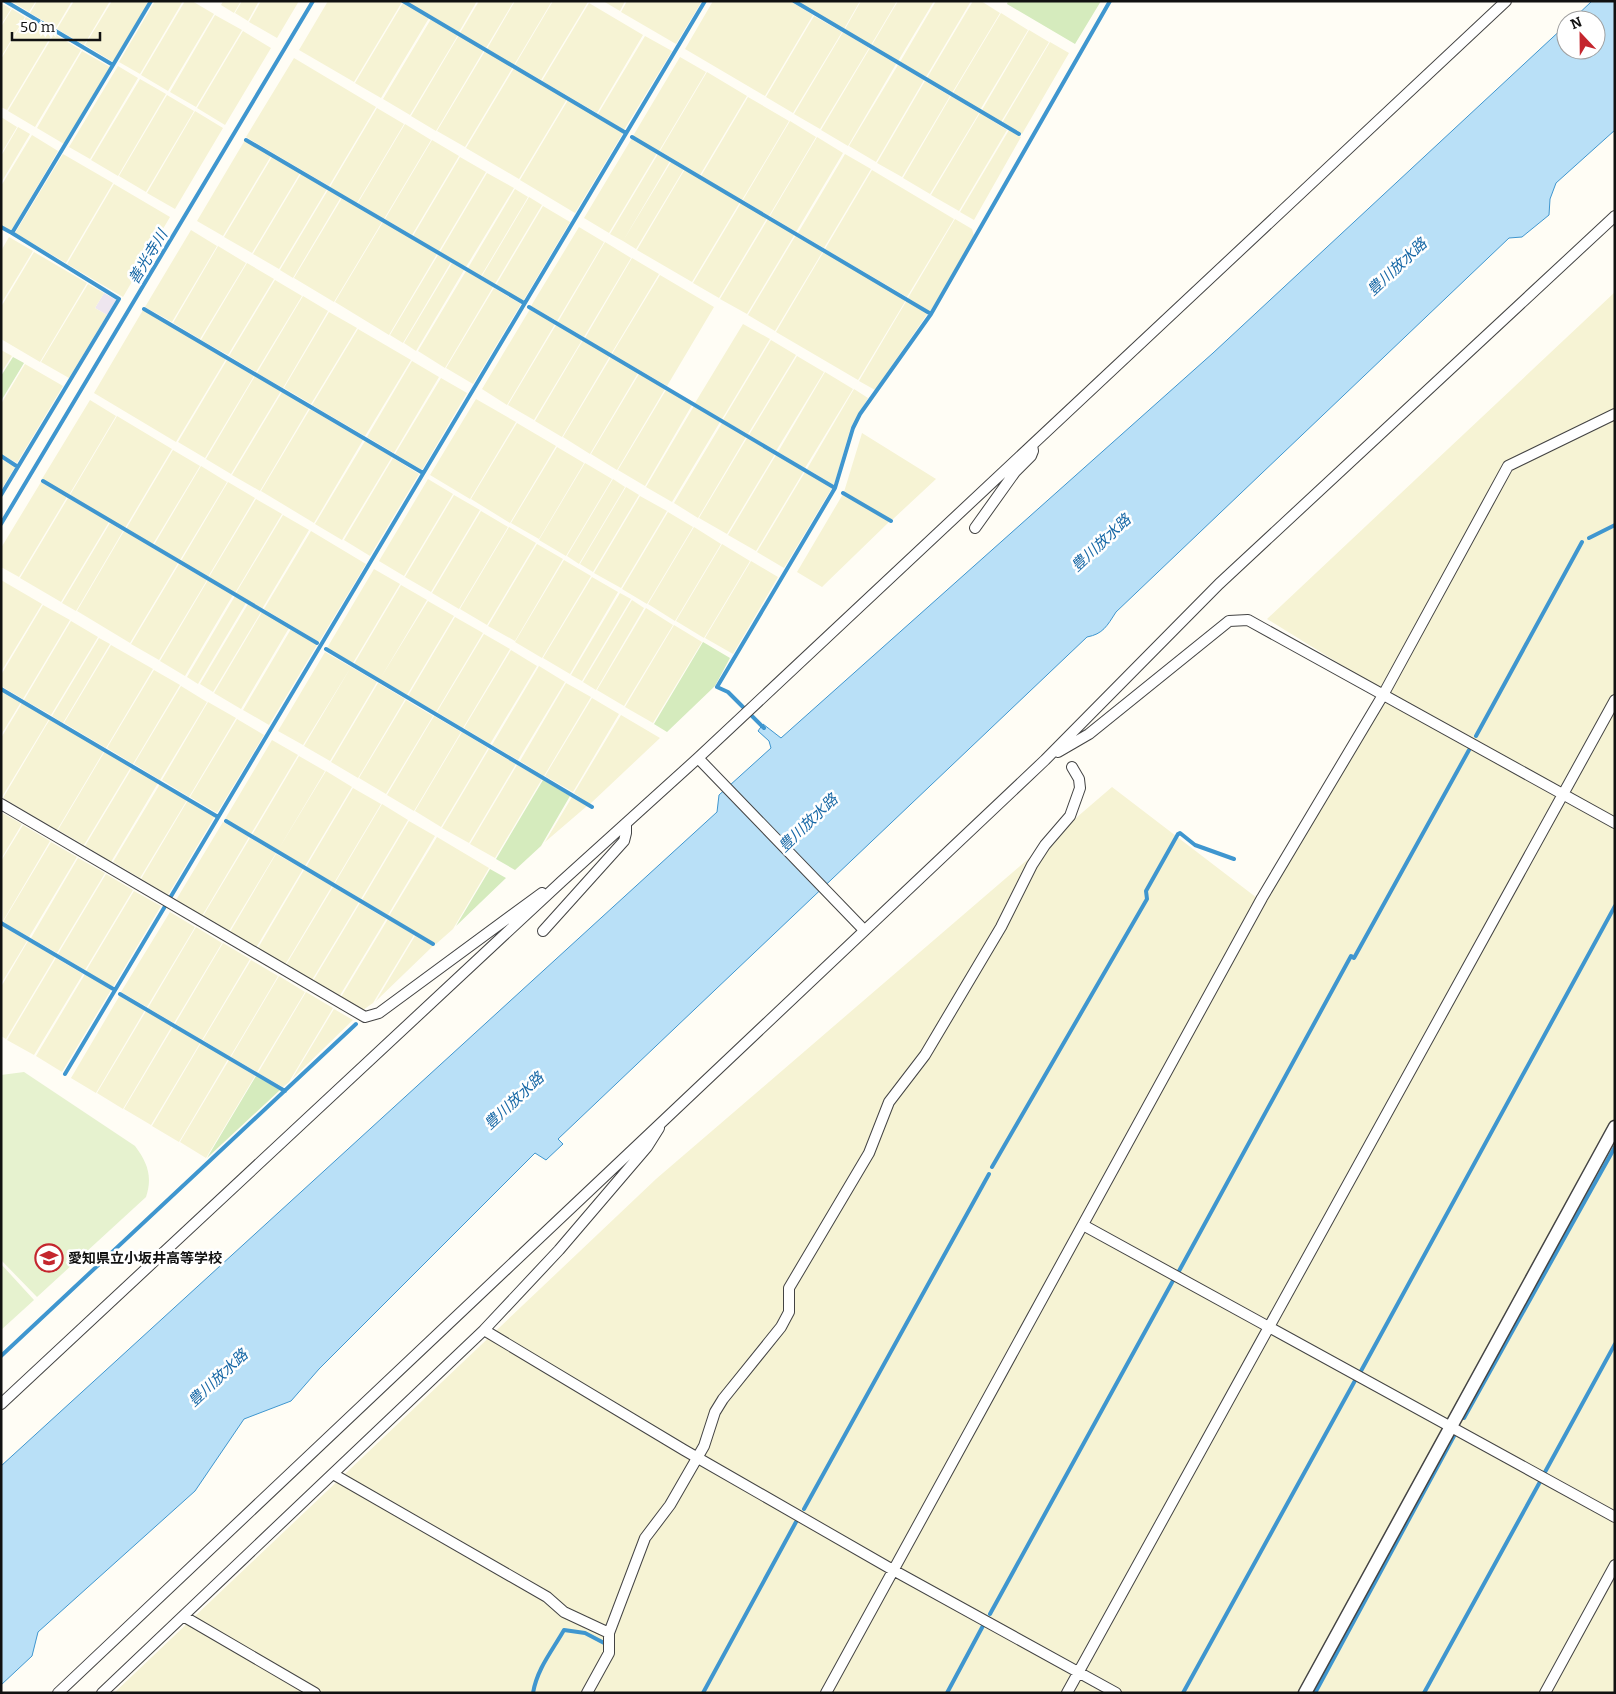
<svg xmlns="http://www.w3.org/2000/svg" width="1616" height="1694" viewBox="0 0 1616 1694" font-family="Bitter,'Noto Sans JP',serif">
<rect width="100%" height="100%" fill="#fffdf5"/>
<path fill="#eee6ef" d="M104 293 116 300 107 315 95 308Z"/>
<path fill="#f6f3d4" d="M11 1H36L29 12Z
M37 1H72L56 28 30 13Z
M74 1H110L84 45 57 29Z
M112 1H149L113 62 85 45Z
M155 1H183L140 74 119 62Z
M185 1H192L214 14 168 91 141 75Z
M223 1H241L234 13 221 5Z
M242 1H259L248 21 235 13Z
M261 1H299L277 38 249 22Z
M328 1 402 2 354 82 299 50Z
M406 1H477L459 32Z
M479 1H514L486 48 460 33Z
M515 1H552L514 65 487 49Z
M553 1 588 2 541 80 515 65Z
M603 1H625L620 11Z
M627 1H702L676 44 621 12Z
M713 1H790L813 15 765 96 685 49Z
M797 1H860L844 29Z
M861 1H897L871 45 845 29Z
M898 1H934L898 61 872 45Z
M936 1H971L926 77 900 62Z
M973 1H981L1000 13 952 93 927 78Z
M1 3 11 9 1 25Z
M403 3 429 18 381 98 355 83Z
M589 3 643 35 597 113 542 81Z
M12 9 25 17 1 57V27Z
M1001 13 1028 30 980 110 953 93Z
M215 15 242 30 196 107 170 92Z
M814 16 842 32 793 113 766 97Z
M26 17 53 33 7 110 1 107V59Z
M431 19 458 35 410 115 383 99Z
M1029 30 1049 42 1001 122 982 110Z
M243 31 271 48 225 125 197 108Z
M843 32 869 48 820 129 794 114Z
M54 34 81 50 35 127 8 111Z
M459 35 484 50 436 131 411 116Z
M645 36 672 51 624 130 598 114Z
M1050 42 1069 53 1022 134 1002 123Z
M870 48 896 64 848 146 821 130Z
M82 51 110 67 64 144 37 128Z
M485 51 513 67 465 147 437 131Z
M680 57 706 72 659 151 633 136Z
M294 58 376 107 329 186 246 137Z
M898 65 924 80 876 162 849 146Z
M118 66 138 78 90 159 69 147Z
M514 68 567 99 519 179 466 148Z
M707 72 747 96 700 175 660 151Z
M140 79 166 94 118 176 91 160Z
M925 81 950 96 902 177 877 163Z
M167 95 194 111 146 192 119 176Z
M951 96 979 113 930 194 903 178Z
M748 97 789 121 742 200 701 176Z
M568 100 623 133 575 213 520 180Z
M377 108 404 124 357 203 330 187Z
M195 111 223 128 175 209 147 193Z
M980 113 1007 130 959 211 931 195Z
M1 117 17 127 1 154Z
M790 121 816 137 769 216 743 200Z
M405 124 431 140 384 219 358 203Z
M18 127 30 134 1 183V156Z
M1009 130 1021 137 974 220 960 212Z
M32 135 58 151 11 231 1 225V186Z
M817 137 843 153 796 232 770 216Z
M632 138 657 153 609 233 584 218Z
M245 140 271 156 223 236 197 221Z
M432 140 459 156 412 235 385 219Z
M63 154 113 183 66 263 15 233Z
M658 154 670 161 623 241 610 234Z
M845 154 871 169 824 248 798 233Z
M272 157 300 173 252 253 224 237Z
M460 157 486 172 439 251 413 236Z
M671 162 684 169 636 249 623 241Z
M685 169 740 202 692 282 637 250Z
M872 170 954 219 907 297 825 249Z
M487 173 514 188 466 267 440 252Z
M301 174 327 189 279 269 253 254Z
M114 184 170 217 123 297 67 264Z
M515 189 528 197 481 276 468 268Z
M328 190 341 197 293 278 280 270Z
M529 197 542 205 495 284 482 276Z
M342 198 382 222 334 302 294 278Z
M741 203 767 218 719 298 693 283Z
M543 206 570 222 523 301 496 285Z
M768 219 795 234 747 314 720 299Z
M955 219 972 229 974 236 930 312 908 298Z
M383 222 437 254 389 335 335 302Z
M579 227 604 242 557 321 531 306Z
M191 230 217 246 172 322 145 307Z
M796 235 823 251 775 331 748 315Z
M9 237 33 251 1 304V251Z
M605 242 631 258 584 337 558 322Z
M218 246 246 263 200 339 173 323Z
M824 251 906 300 858 380 776 332Z
M34 252 87 283 40 362 1 339V307Z
M438 255 451 262 403 343 390 335Z
M632 258 659 274 611 354 585 338Z
M247 263 274 279 228 355 201 340Z
M452 263 464 270 416 351 404 343Z
M466 271 493 287 445 368 418 351Z
M660 275 714 307 667 386 612 354Z
M275 280 302 296 256 372 229 356Z
M88 284 104 293 95 308 107 315 69 378 41 362Z
M494 288 521 304 473 384 446 368Z
M1615 292V1693H114L656 1179 1112 787 1257 898 1390 695 1267 619Z
M303 296 328 311 283 388 257 373Z
M907 300 928 313 875 390 859 381Z
M530 309 555 324 507 405 482 389Z
M143 310 226 359 176 442 94 393Z
M329 312 357 328 311 404 284 388Z
M743 324 770 339 722 419 695 403Z
M556 325 582 340 534 420 508 405Z
M358 329 411 360 365 436 312 405Z
M583 340 610 356 562 437 535 421Z
M771 340 796 355 748 434 723 420Z
M1 350 12 356 1 373Z
M797 356 824 372 776 451 749 435Z
M611 357 638 373 590 454 563 437Z
M227 360 254 376 205 458 178 442Z
M412 361 439 377 394 453 367 437Z
M25 364 63 386 17 463 1 454V404Z
M825 372 853 389 805 468 778 452Z
M639 374 665 389 617 470 591 454Z
M255 376 281 391 231 474 206 459Z
M441 378 467 393 422 470 395 454Z
M854 389 868 398 851 427 834 485 807 469Z
M666 390 692 405 645 486 618 470Z
M282 392 309 408 260 491 232 475Z
M476 399 516 422 470 499 430 475Z
M90 400 116 416 69 495 42 479Z
M694 406 720 422 672 502 646 487Z
M310 409 363 440 314 523 261 491Z
M117 416 172 449 125 528 70 495Z
M517 423 556 446 510 523 471 499Z
M722 423 746 437 698 518 674 503Z
M862 433 936 479 892 520 844 492Z
M747 438 775 454 727 534 699 518Z
M365 441 392 457 342 540 315 524Z
M557 447 584 463 539 539 511 523Z
M173 450 200 466 153 544 126 529Z
M776 455 804 471 756 551 728 535Z
M393 458 419 474 370 556 344 540Z
M1 459 15 467 1 490Z
M585 463 612 479 566 556 539 540Z
M201 466 227 482 180 560 154 545Z
M805 472 832 488 784 568 757 552Z
M428 479 453 494 404 576 379 561Z
M613 479 625 487 579 564 567 556Z
M41 482 67 497 19 577 1 567V548Z
M228 482 255 498 208 577 181 561Z
M626 487 639 495 593 572 580 564Z
M843 494 889 522 822 587 797 572Z
M454 495 480 510 431 592 405 577Z
M640 496 667 511 621 588 594 573Z
M68 498 109 522 61 602 20 578Z
M256 499 282 514 235 593 209 577Z
M481 511 508 527 459 609 432 593Z
M668 512 693 527 647 604 622 589Z
M283 515 309 530 262 609 236 593Z
M110 523 123 531 76 611 62 603Z
M509 527 536 543 487 625 460 609Z
M694 527 721 544 675 621 648 604Z
M124 531 178 563 130 643 77 611Z
M311 531 366 564 319 642 264 609Z
M537 544 563 559 515 641 488 626Z
M722 544 750 561 704 638 676 621Z
M564 560 591 576 542 658 515 642Z
M751 561 778 577 733 654 705 638Z
M179 564 207 580 159 660 131 644Z
M374 569 400 584 353 663 327 648Z
M592 577 618 592 570 674 543 658Z
M1 580 42 604 1 672Z
M208 580 233 595 185 676 160 661Z
M401 585 427 600 380 679 354 664Z
M620 593 631 599 582 681 571 675Z
M235 596 246 603 198 684 187 677Z
M632 600 644 608 596 690 583 682Z
M428 601 454 616 407 695 380 679Z
M248 604 261 612 213 692 200 684Z
M43 605 70 620 23 699 1 686V675Z
M646 608 673 625 624 706 597 690Z
M262 612 289 628 241 709 214 693Z
M455 617 483 633 436 712 408 696Z
M71 621 98 637 51 715 24 700Z
M674 625 702 642 653 723 625 707Z
M291 629 317 645 269 725 243 710Z
M484 634 510 649 463 728 437 712Z
M99 638 110 644 63 723 52 716Z
M111 645 153 669 106 748 64 723Z
M511 650 537 666 490 744 464 728Z
M325 652 351 667 303 745 278 731Z
M539 666 565 682 518 760 492 745Z
M351 667 377 682 330 761 304 746Z
M154 670 180 685 133 764 107 748Z
M378 683 405 699 358 778 331 762Z
M566 683 591 697 544 776 520 761Z
M181 686 207 702 160 780 134 764Z
M1 690 21 702 1 735Z
M592 698 619 714 573 792 545 776Z
M406 700 433 716 386 794 359 778Z
M208 702 236 718 189 797 162 780Z
M22 703 49 719 2 797 1 738Z
M621 715 660 738 590 804 574 793Z
M434 716 461 732 414 811 387 795Z
M50 719 104 751 57 830 3 798Z
M237 719 264 735 217 813 190 797Z
M462 732 488 748 441 827 415 811Z
M272 740 298 755 251 834 225 819Z
M489 749 516 764 469 843 442 828Z
M105 751 131 767 84 845 58 830Z
M299 756 325 771 278 850 252 835Z
M517 765 542 779 495 858 470 844Z
M132 768 158 783 111 862 85 846Z
M326 771 352 787 305 866 278 850Z
M160 784 187 800 140 878 113 862Z
M353 788 381 804 334 883 306 867Z
M572 797 587 806 545 842Z
M188 800 215 816 168 895 141 879Z
M382 804 408 820 361 899 335 883Z
M1 812 22 824 1 859Z
M409 821 435 836 388 915 362 900Z
M223 822 249 837 202 916 176 900Z
M23 825 50 841 3 921 1 861Z
M437 837 489 868 453 929 436 944 389 916Z
M250 838 276 853 229 931 203 916Z
M51 842 77 857 29 937 3 922Z
M276 854 303 869 256 948 230 932Z
M78 858 105 873 57 953 31 938Z
M304 870 332 886 285 965 258 948Z
M106 874 133 890 85 970 58 954Z
M333 887 359 902 312 980 286 965Z
M134 891 161 906 113 987 86 971Z
M360 903 386 919 339 997 313 981Z
M170 912 195 927 147 1007 121 992Z
M388 919 414 935 373 1003 363 1010 341 997Z
M2 925 27 941 1 984V926Z
M196 927 222 943 174 1023 148 1008Z
M415 936 433 946 376 1001Z
M28 941 55 957 6 1039 1 1036V987Z
M223 943 250 959 202 1040 175 1024Z
M56 958 83 974 34 1055 7 1040Z
M251 960 278 976 230 1057 203 1040Z
M85 974 111 990 62 1072 36 1056Z
M279 976 305 992 257 1072 231 1057Z
M306 992 333 1008 289 1082 283 1087 258 1073Z
M120 995 145 1010 96 1093 71 1078Z
M334 1009 353 1020 292 1079Z
M146 1011 172 1026 123 1109 97 1093Z
M173 1027 200 1043 151 1125 124 1109Z
M201 1043 228 1059 179 1142 152 1126Z
M229 1060 255 1076 206 1158 180 1142Z"/>
<path fill="#d5ebbd" d="M1008 1H1101L1075 44 1007 4Z
M13 357 24 363 1 401V376Z
M703 642 730 658 715 686 667 732 654 724Z
M543 780 570 796 541 846 515 870 496 859Z
M490 869 506 878 456 926Z
M256 1076 280 1090 207 1158Z"/>
<path fill="#e6f2cf" d="M24 1072 135 1146C147 1162 153 1176 146 1197L37 1297 1 1260V1075Z
M1 1264 34 1300 1 1330Z"/>
<path fill="#b9e0f7" stroke="#3f96cf" d="M1592 1H1615V130L1556 183 1550 199 1549 215 1522 237 1509 238 1116 612C1107 626 1103 634 1087 637L558 1139 563 1144 546 1160 535 1153 319 1369 291 1401 244 1419 195 1491 38 1632 32 1656 1 1685V1466L717 812 719 795 771 748 769 741 758 731 763 724 781 738 1213 353 1566 25V50H1596V20H1572Z"/>
<g fill="none" stroke-linecap="round" stroke-linejoin="round">
<path stroke="#3f96cf" stroke-width="4" d="M403 1 626 133
M794 1 1019 134
M113 65 151 1
M632 137 931 314
M246 140 524 303
M1 227 12 233
M529 307 835 488
M144 309 423 473
M1 456 18 467
M43 481 317 643
M843 493 891 521
M1 495 119 299 12 233 113 65 5 1
M1 524 313 1
M1589 538 1615 525
M326 649 592 807
M1 689 218 817
M764 728 728 692 717 687 835 488 853 428 860 414 931 314 1110 1
M1476 736 1582 542
M226 821 433 944
M1 923 115 990
M120 994 285 1091
M65 1074 705 1
M992 1167 1147 899 1146 891 1178 834 1180 833 1195 845 1234 859
M1179 1271 1351 956 1354 958 1469 750
M1 1356 356 1024
M1361 1371 1615 906
M1464 1418 1615 1147
M1545 1472 1615 1344
M804 1509 989 1174
M990 1614 1175 1277
M533 1693C537 1669 552 1651 564 1630L585 1633 606 1644
M703 1693 796 1522
M947 1693 985 1622
M1183 1693 1357 1377
M1315 1693 1454 1436
M1424 1693 1541 1480"/>
<g stroke="#444" stroke-width="12">
<path id="minor" d="M975 528 1015 472 1031 456 1033 451 1032 445
M1058 752 1089 734 1229 621 1248 620 1615 823
M698 758 864 930
M1 804 365 1017 379 1013 542 893
M543 931 624 841 626 833V825
M1083 1225 1615 1517
M484 1330 684 1450 893 1570 1116 1693
M1 1404 561 882 698 758 1506 1
M333 1474 547 1597 564 1612 609 1633
M183 1616 315 1693
M58 1693 1045 760 1219 584 1615 216
M102 1693 484 1330 559 1250 647 1147 659 1128
M587 1693 609 1653V1633L645 1538 670 1505 704 1446 715 1412 723 1399 781 1327 789 1312V1288L869 1153 889 1102 925 1055 1001 927 1032 865 1045 845 1070 816 1080 788 1079 779 1072 767
M826 1693 1262 898 1383 695 1508 466 1615 414
M1067 1693 1615 700
M1545 1693 1615 1565"/>
</g>
<g stroke="#444" stroke-width="15">
<path id="tertiary" d="M1305 1693 1615 1127"/>
</g>
<use href="#minor" stroke="#fff" stroke-width="10"/>
<use href="#tertiary" stroke="#fff" stroke-width="12"/>
</g>
<defs>
<g id="school-ring" transform="scale(1.4375)"><circle r="9.5" fill="#fff" stroke="#c4262e" stroke-width="1.5"/><path d="M0-5L7-2L0 1L-7-2ZM-4 1L0 2.5L4 1V4Q0 6-4 4Z" fill="#c4262e"/></g>
</defs>
<g fill-rule="evenodd">
<use href="#school-ring" x="49" y="1258"/>
</g>
<g text-anchor="middle" stroke-width="5" stroke-linejoin="round" paint-order="stroke">
<g font-size="14" font-weight="bold" fill="#111" stroke="#fff" text-anchor="start">
<text x="68" y="1263">愛知県立小坂井高等学校</text>
</g>
<g font-size="15" font-style="italic" fill="#1768a6" stroke="#fff">
<text transform="translate(148 257) rotate(-59)" y="5">善光寺川</text>
<text transform="translate(1397 267) rotate(-43)" y="5">豊川放水路</text>
<text transform="translate(1101 543) rotate(-43)" y="5">豊川放水路</text>
<text transform="translate(808 823) rotate(-44)" y="5">豊川放水路</text>
<text transform="translate(514 1101) rotate(-43)" y="5">豊川放水路</text>
<text transform="translate(218 1378) rotate(-43)" y="5">豊川放水路</text>
</g>
</g>
<rect width="1616" height="1694" fill="none" stroke="#111111" stroke-width="5"/>
<g transform="translate(1581 35) rotate(338)"><circle r="24" fill="#ffffff" stroke="#a0a0a0"/>
<path d="M0-4L9 19L0 12L-9 19Z" fill="#c4262e"/>
<text y="-8" font-size="14" font-weight="bold" text-anchor="middle" fill="#111111">N</text>
</g>
<path d="M12 32v8h88v-8" fill="none" stroke="#111111" stroke-width="2.5"/>
<text x="20" y="32" font-size="15" fill="#111111" stroke="#ffffff" stroke-width="4" paint-order="stroke">50 m</text>
</svg>
